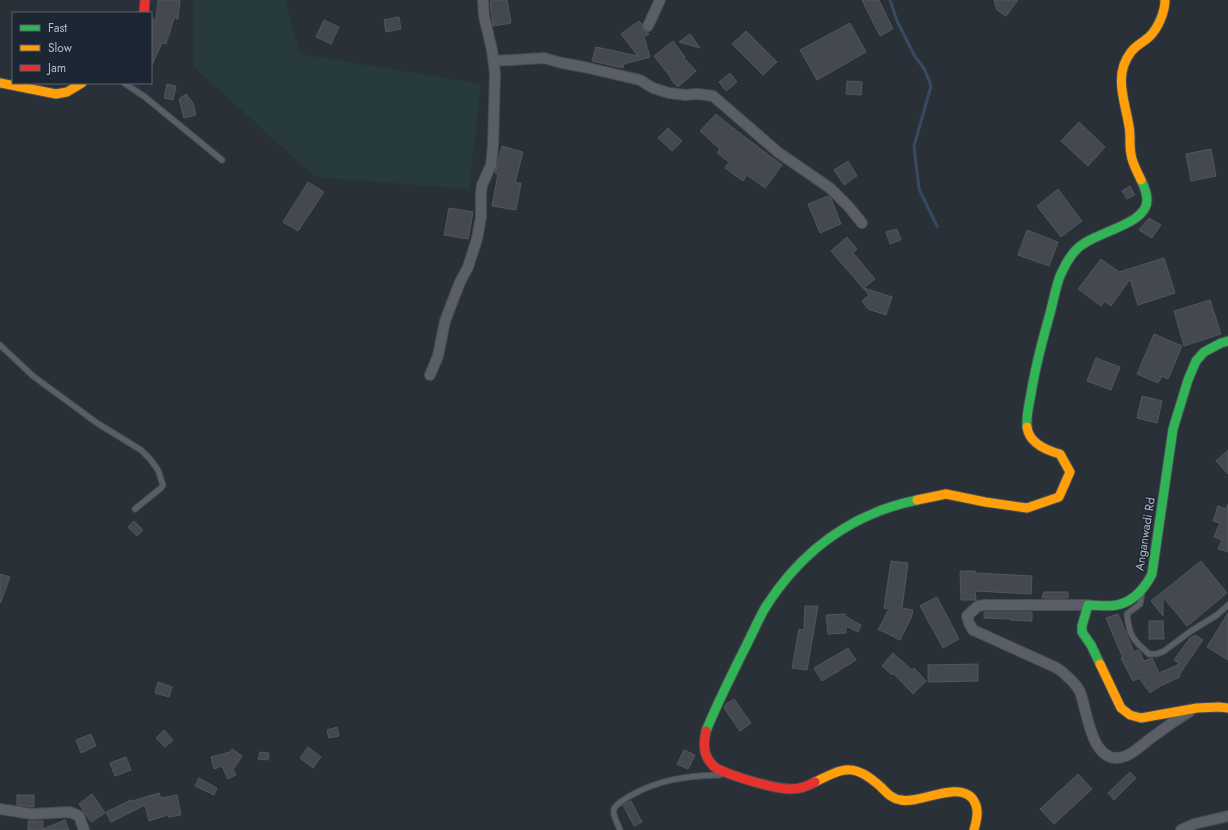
<svg xmlns="http://www.w3.org/2000/svg" width="1228" height="830" viewBox="0 0 1228 830" font-family="Jost,sans-serif">
<rect width="100%" height="100%" fill="#2a3038"/>
<path fill="#273a3e" d="M194 0H285L300 54 481 84 469 189 315 177 194 67Z"/>
<g fill="none" stroke-linecap="round" stroke-linejoin="round">
<path stroke="#384963" stroke-width="3" d="M890 0 897 21 914 55 925 70 931 86 914 146 919 189 937 226"/>
</g>
<path fill="#444950" stroke="#52575f" d="M158 0H180L178 19 174 18 166 44 162 43 151 67V18L156 20Z
M495 0H507L511 23 493 26 490 1Z
M862 0H879L893 29 880 36Z
M994 0H1018L1006 16 997 10Z
M399 17 401 29 386 32 384 20Z
M324 20 339 27 331 44 316 37Z
M639 21 642 24 643 30 649 34 644 37 650 57 624 64 623 68 592 61 596 47 638 56 621 34Z
M850 23 866 52 817 80 800 50Z
M746 31 777 62 763 75 732 44Z
M690 34 700 48 679 42Z
M673 41 685 57 684 58 696 71 678 87 671 80 672 79 654 56Z
M730 73 737 82 726 91 719 82Z
M847 81 862 82 861 95 846 94Z
M167 84 176 86 173 100 164 98Z
M186 94 193 103 196 115 184 118 179 99Z
M716 114 729 125 782 165 765 188 747 175 743 181 725 168 729 162 717 153 720 149 700 131Z
M1079 122 1105 147 1088 166 1061 141Z
M668 128 682 141 672 151 658 138Z
M502 146 523 152 515 183H521L516 210 492 206 498 174 495 173Z
M1211 149 1216 176 1191 181 1186 154Z
M848 161 857 176 844 185 834 170Z
M308 182 324 192 298 231 283 222Z
M1130 186 1135 195 1127 199 1122 191Z
M1058 189 1082 221 1061 237 1037 206Z
M828 196 831 198 841 224 820 233 808 204Z
M449 208 473 212 468 239 444 235Z
M1149 218 1161 225 1152 238 1139 230Z
M897 229 901 240 890 244 886 232Z
M1027 230 1058 242 1049 266 1018 255Z
M847 237 857 249 853 253 875 279 864 288 892 297 886 315 868 309 862 301 869 295 831 251Z
M1164 258 1175 293 1138 305 1130 279 1111 306 1104 301 1101 306 1078 289 1101 259 1119 272Z
M1210 300 1221 334 1184 346 1174 311Z
M1154 334 1182 346 1168 379 1162 376 1158 383 1137 374Z
M1096 358 1120 367 1111 390 1087 381Z
M1142 396 1162 401 1157 423 1137 418Z
M1228 450V474L1216 461Z
M1228 504V552L1218 549 1222 540 1214 537 1220 523 1213 521 1218 506 1226 509Z
M134 521 143 530 137 536 128 527Z
M891 561 908 563 902 608 913 610 911 618 900 640 880 630H878L889 609 884 608Z
M1201 561 1227 593 1187 626 1163 597V616L1151 601Z
M960 571H975V573L1032 576 1031 594 975 591 976 600H961Z
M0 574 10 577 1 602H0Z
M1044 592H1068V598H1042Z
M937 597 959 639 943 648 920 606Z
M805 606H818L807 670 792 668 799 629 804 630Z
M984 612H1032V621L1010 620V619L984 618Z
M1228 613V660L1207 647Z
M845 614V616L861 625 858 632 846 626V633L828 634 826 615Z
M1118 614 1134 652 1139 650 1144 661 1152 658 1159 673 1180 664 1174 660 1190 638 1196 635 1203 640 1179 675 1180 677 1160 686 1150 693 1139 678 1133 681 1121 658H1123L1106 618Z
M1149 621H1163L1164 639H1149Z
M848 648 856 660 822 681 814 668Z
M893 653 912 670 914 668 926 681 913 694 893 673 892 675 882 666Z
M978 664V681L928 682V665Z
M158 682 172 687 169 697 155 693Z
M734 699 751 723 740 731 724 708 726 704Z
M337 727 339 736 329 738 327 730Z
M164 730 173 740 165 747 156 738Z
M91 734 96 746 81 753 76 740Z
M308 747 321 757 313 768 300 758Z
M232 749 242 756 233 770 236 775 228 779 222 766 214 769 211 757 230 752Z
M684 750 695 755 688 769 677 764Z
M260 752 269 753 268 760 258 759Z
M126 757 131 770 115 776 110 763Z
M1130 772 1136 778 1114 800 1108 793Z
M1078 774 1092 789 1054 824 1040 809Z
M199 778 217 788 214 795 195 786Z
M159 793 161 798 177 795 181 815 169 817 168 815 149 821 145 805 111 822 106 812 131 800 132 801Z
M92 794 105 813 91 822 79 804Z
M17 795H34V807L17 805Z
M631 801 642 822 634 826 623 805Z
M65 820 69 830H28V821H43V829Z"/>
<g fill="none" stroke-linecap="round" stroke-linejoin="round">
<g stroke="#484c53" stroke-width="7">
<path id="lane" d="M124 83 145 97 222 160
M0 345 33 376 97 423 141 450 150 459 158 470 163 485 161 488 135 509
M1142 593 1140 604 1127 614C1129 636 1133 640 1149 654H1157L1164 651 1191 631 1217 615 1228 605
M620 830C618 824 612 815 614 809 616 804 624 800 628 797 659 779 686 776 720 775"/>
</g>
<g stroke="#484c53" stroke-width="12">
<path id="street" d="M648 26 660 0
M494 61 544 58 562 63 584 67 640 80 653 88 669 93 685 95 698 94 713 96 779 153 830 188 849 207 862 223
M430 375 438 356 445 321 460 282 468 267 477 239 481 217V193L482 185 491 165 493 146 495 73 492 50 484 16 483 0
M1088 605H985L978 606 967 616 969 623 973 630 1057 668C1065 674 1076 683 1080 692 1088 712 1091 769 1126 756 1135 752 1143 744 1151 738 1163 729 1176 720 1189 712
M0 809 32 814 70 812 79 816 84 830
M1181 830 1194 824 1228 816"/>
</g>
<g stroke="#484c53" stroke-width="11">
<path id="fast" d="M1027 427C1026 416 1029 404 1031 394 1035 368 1042 342 1049 317 1053 304 1055 289 1060 276 1064 267 1069 257 1076 250 1093 231 1147 226 1147 200 1147 193 1144 186 1141 180
M1100 664 1091 645 1082 632V626L1088 605C1097 605 1108 607 1117 605 1133 602 1145 588 1152 574L1173 429 1188 380 1196 361 1204 352 1221 343 1228 341
M706 731C717 704 730 678 743 652 751 637 757 622 765 608 801 551 850 514 917 500"/>
</g>
<g stroke="#484c53" stroke-width="11">
<path id="slow" d="M0 83 56 94 67 92 82 83
M1141 180C1137 171 1132 163 1131 154 1129 145 1131 135 1129 126 1125 101 1113 75 1131 52 1136 45 1144 42 1150 36 1158 28 1165 12 1165 0
M917 500 946 494 985 502 1027 508 1059 497 1070 472 1060 454C1045 450 1029 443 1027 427
M1100 664 1121 708 1130 715 1141 718 1197 708 1219 707 1228 708
M815 782C845 767 854 763 881 787 887 793 892 799 901 800 920 804 957 781 972 798 980 808 977 819 974 830"/>
</g>
<g stroke="#484c53" stroke-width="11">
<path id="jam" d="M144 13 145 0
M706 731C704 740 703 751 708 759 710 762 713 766 716 768 731 776 774 789 791 789 799 789 808 786 815 782"/>
</g>
<use href="#lane" stroke="#5a5e66" stroke-width="5"/>
<use href="#street" stroke="#5a5e66" stroke-width="10"/>
<use href="#fast" stroke="#30b455" stroke-width="9"/>
<use href="#slow" stroke="#ff9f0a" stroke-width="9"/>
<use href="#jam" stroke="#e5322d" stroke-width="9"/>
</g>
<g text-anchor="middle" stroke-width="3" stroke-linejoin="round" paint-order="stroke">
<g font-size="12" fill="#b4bcc9" stroke="#1d2633">
<text transform="translate(1145 534) rotate(-81)" y="4">Anganwadi Rd</text>
</g>
</g>
<rect x="12" y="12" width="140" height="72" fill="#1d2633" stroke="#59626f"/>
<rect x="20" y="25" width="20" height="6" fill="#30b455" stroke="#59626f"/>
<text x="48" y="32" font-size="12" fill="#b4bcc9">Fast</text>
<rect x="20" y="45" width="20" height="6" fill="#ff9f0a" stroke="#59626f"/>
<text x="48" y="52" font-size="12" fill="#b4bcc9">Slow</text>
<rect x="20" y="65" width="20" height="6" fill="#e5322d" stroke="#59626f"/>
<text x="48" y="72" font-size="12" fill="#b4bcc9">Jam</text>
</svg>
